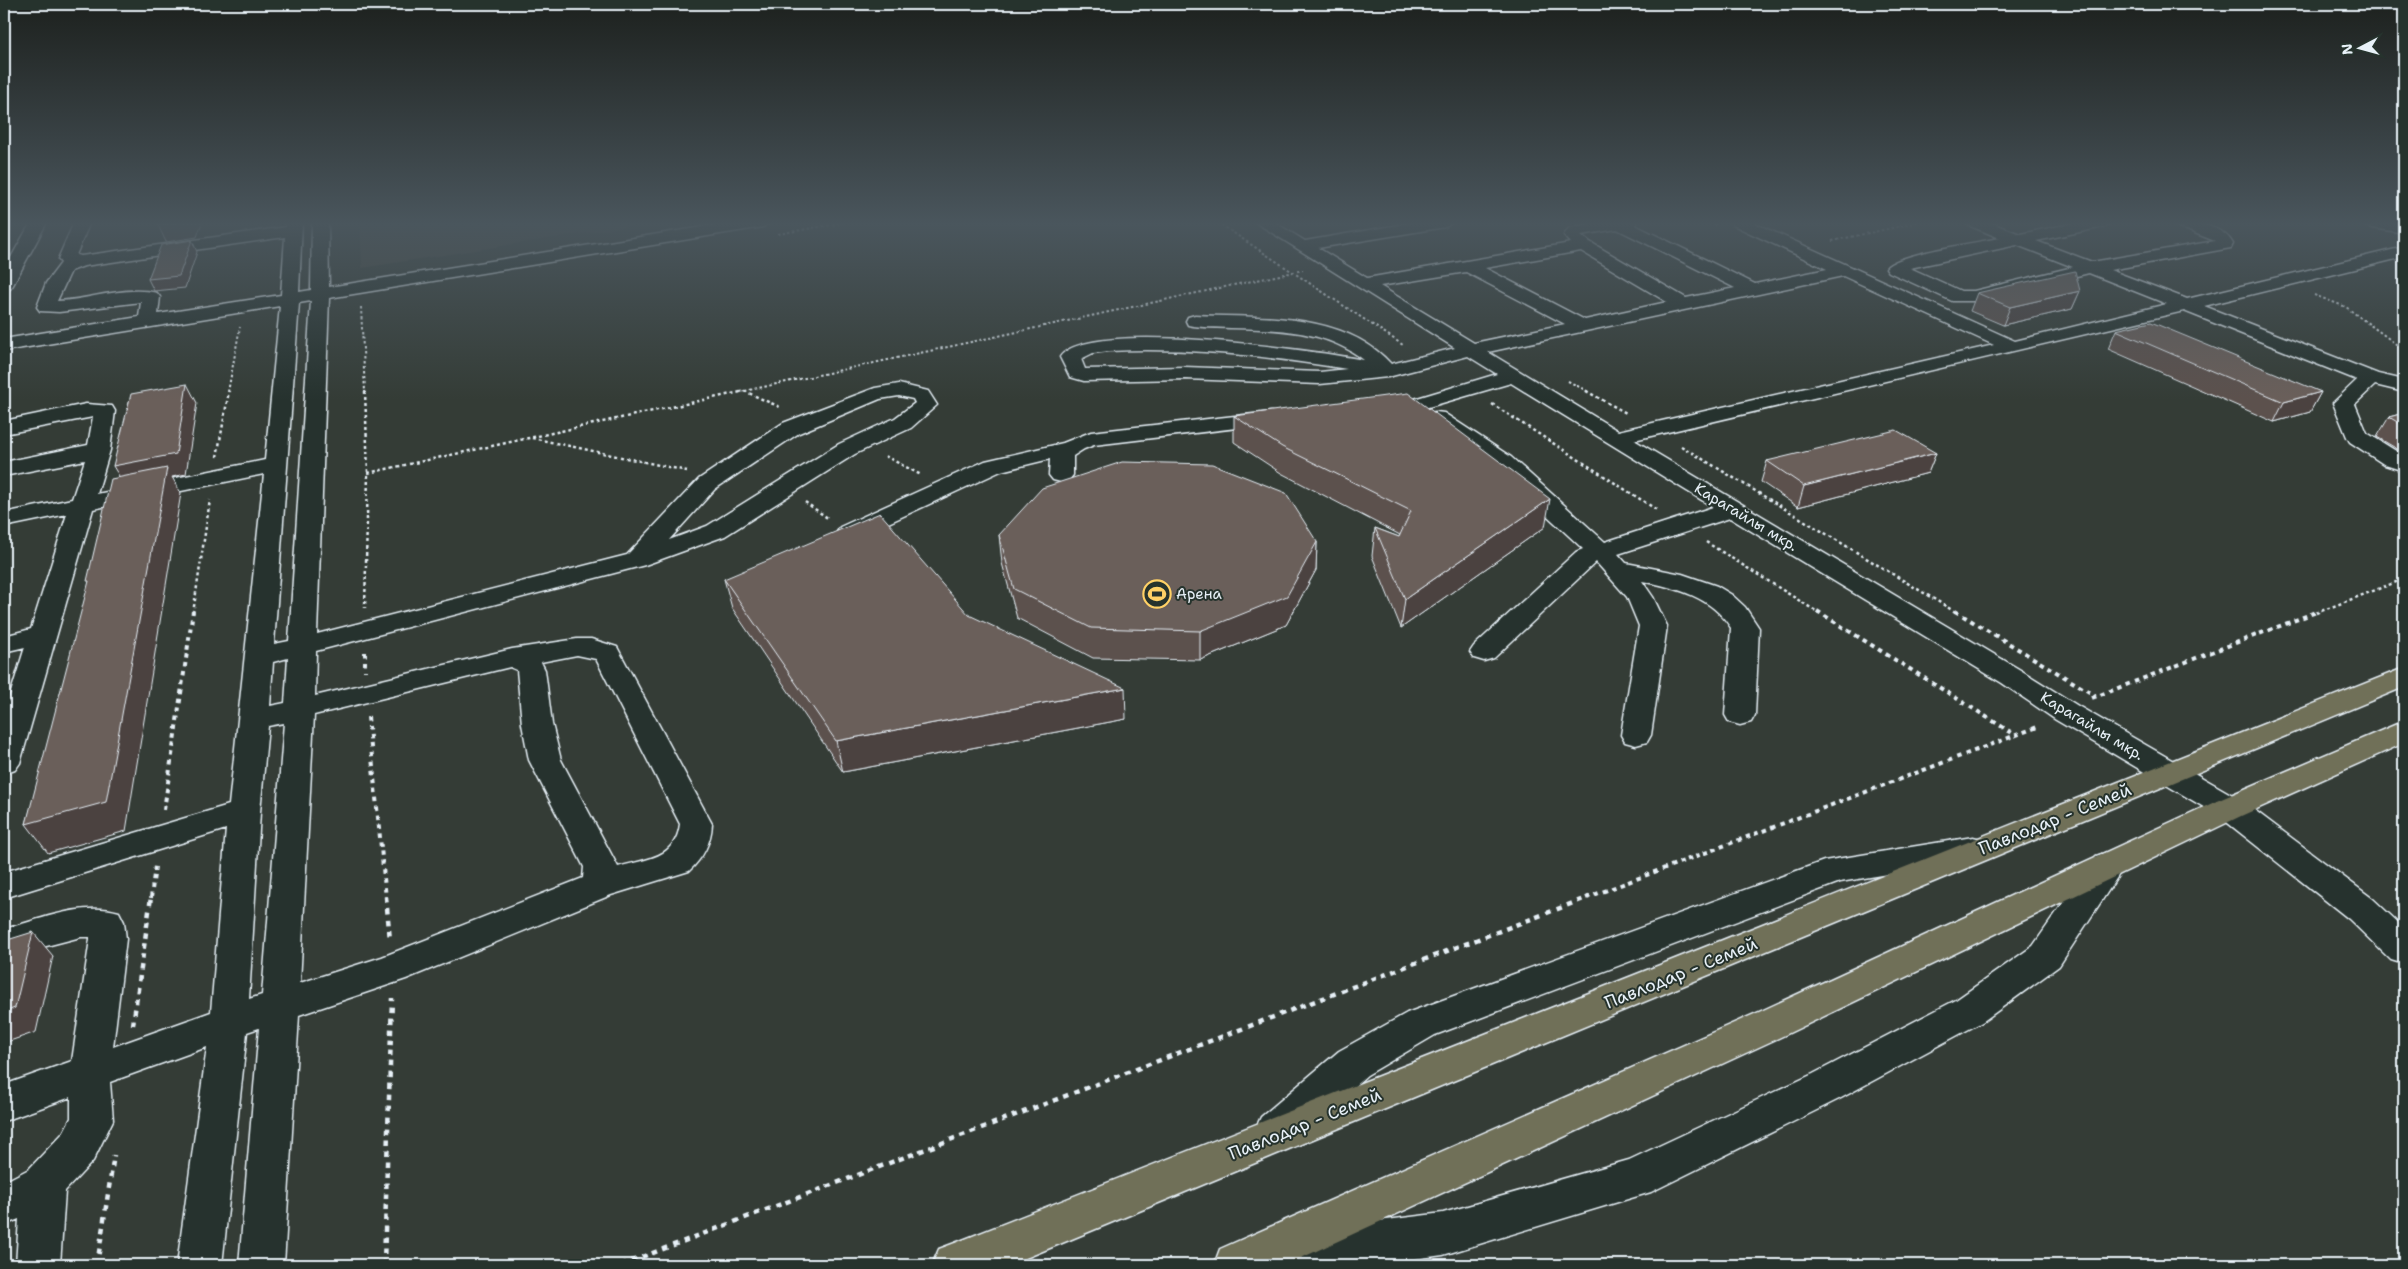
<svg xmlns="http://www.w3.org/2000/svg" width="2408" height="1269" viewBox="0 0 2408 1269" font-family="'Shantell Sans',sans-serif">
<rect width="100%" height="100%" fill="#343c36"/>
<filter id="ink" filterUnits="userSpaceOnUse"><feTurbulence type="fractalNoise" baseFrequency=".02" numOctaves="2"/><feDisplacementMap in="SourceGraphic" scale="10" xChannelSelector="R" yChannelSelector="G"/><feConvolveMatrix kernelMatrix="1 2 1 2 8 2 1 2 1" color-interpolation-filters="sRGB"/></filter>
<g filter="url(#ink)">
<path fill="#444641" d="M360 222H654L362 268Z"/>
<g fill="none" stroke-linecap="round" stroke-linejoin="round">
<g stroke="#e8f1f8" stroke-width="3">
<path id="minor" d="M31 222H47L13 285 10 289 4 290V270Z
M74 222H90L76 255 81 256 286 227V222H302L299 292 311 290 312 222H328L329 287 733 222H771L763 227 329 298 317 634 627 555 699 479 783 423 875 388 899 384 928 391 937 405 911 428 855 454 725 536 645 565 316 651 315 696 512 649 577 639H591L617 647 712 824C711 843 703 858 689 871L611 895 406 979 299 1015 284 1265H239L259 1028 247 1032 222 1265H177L207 1047 110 1082 113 1120 93 1161 65 1191 60 1265H16L19 1219 4 1225V1182L29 1169 63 1133 71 1118V1097L4 1121V1085L72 1061 90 939V937H81L4 957V929C39 920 83 901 119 912L124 922 126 939 113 1047 211 1012 226 829 4 898V872L229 805 264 474 93 509 20 763 15 770 4 774V715L25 647 4 652V636L31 629 67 514 4 527V513L72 499 85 460 4 476V462L88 445 93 417 4 434V421L86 404 112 406 115 411 110 450 97 494 265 460 280 306 4 351V339L139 317 141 302 59 312 40 311 37 307 46 283 61 263 58 259ZM285 237 281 295 158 314 160 297 157 293C126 285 89 300 57 301L71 271 84 266ZM311 301 289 641 274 644 299 303ZM899 396 913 399 915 403 895 418 839 444 707 526 669 540 715 489 799 433 880 399ZM577 655 596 659 680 824C676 859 646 859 618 867L561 760 552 724 545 670 541 662ZM288 658 285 703 270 706 273 662ZM510 667 517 670 522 724 529 760 584 867 583 878 382 957 300 983 314 715ZM284 723 262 995 249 999 260 812 268 726Z
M1255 222H1274L1305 241 1416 222H1453L1445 227 1318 248 1367 278 1571 243 1564 235 1569 228 1600 222H1637L1635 225 1755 284 1827 269 1733 225 1731 222H1752L2015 341 2167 304 2089 273 1974 301H1952L1889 272 1886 268C1896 254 1980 242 2000 238L1968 225 1966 222H1989L2020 234 2080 222H2112L2104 227 2036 241 2092 262 2215 241 2174 225 2172 222C2192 222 2223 224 2233 244L2231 248 2225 249 2110 270 2187 299 2404 247V257L2204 306 2378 374 2404 380V392L2375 385 2355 404 2367 433 2404 456V471L2385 465 2350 442 2347 437 2333 403 2357 380 2184 311 1634 440 2022 671 2078 706 2241 800 2373 899 2404 928V964L2391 960 2349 919 2219 816 2056 720 2002 683 1730 518 1618 554 1626 563 1682 574 1717 586 1732 595 1745 607 1759 628 1755 715 1751 722 1740 725 1729 722 1725 715 1731 628C1712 597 1677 588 1642 581L1653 597 1667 626 1651 735 1647 742 1636 745 1625 742 1621 735 1639 626 1627 597 1596 562 1494 658 1484 661 1474 658 1470 652 1474 646 1576 552 1583 549 1495 467 1428 423 1425 418 1428 413 1436 412 1444 413 1511 457 1605 542 1713 507 1511 383 1418 410 1411 412 1404 410 1400 406 1404 402 1497 374 1468 356 1388 377 1320 384 1185 379 1084 381 1070 377 1060 357C1087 317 1316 351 1364 360 1325 330 1278 329 1231 328 1217 327 1202 328 1188 325L1186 321 1188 317 1195 315C1260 318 1343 311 1391 364L1455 348ZM1617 229 1735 288 1686 298 1590 242 1581 235ZM2017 245 2073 267 1974 291H1961L1910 268ZM1581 251 1667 302 1585 320 1485 268ZM1466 272 1565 324 1474 343 1380 286ZM1843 276 1994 345 1618 431 1488 352ZM1109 351C1188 347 1268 356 1347 369L1320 372 1185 367 1085 369 1081 359 1093 353Z
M2359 222 2404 223V233L2367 227Z
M1271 412 1279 413 1282 418 1279 423 1094 445 1084 449 1073 456V475L1069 480 1061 482 1053 480 1049 475 1050 459 1001 471 858 537 849 539 840 537 837 532 840 527 985 461 1063 443 1091 432Z
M1973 837 1985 840 1990 849 1985 858 1840 882 1435 1035 1367 1075 1291 1143 1276 1149 1261 1143 1255 1130 1261 1117 1339 1051 1407 1013 1824 861Z
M2108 852 2120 856 2125 865 2059 966 1982 1022 1841 1098 1651 1192 1443 1255 1370 1265H1264L1260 1255 1266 1239 1282 1233 1443 1213 1629 1160 1813 1074 1956 1000 2033 946 2096 856Z"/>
</g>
<g stroke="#e8f1f8" stroke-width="3">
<path id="highway" d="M2404 668V687L1009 1265H932L939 1249 955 1243 1670 961Z
M2404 721V743L2241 816 1787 1034 1286 1265H1214L1220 1249 1759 1012 2219 800Z"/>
</g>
<path stroke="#e8f1f8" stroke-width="2" stroke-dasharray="2.5 2.5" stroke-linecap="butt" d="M1217 222 1403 345
M1709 222 1718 226
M778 234 847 222
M1832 241 1919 222
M2314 295 2346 307 2404 350
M361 307 365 392
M1568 381 1589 392
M744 391 747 392
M228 392 240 327
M740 392 1303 270"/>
<path stroke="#e8f1f8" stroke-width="2.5" stroke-dasharray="3 3" stroke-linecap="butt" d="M365 391 368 473 365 608
M744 391 782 408
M1586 391 1628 414
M1492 404 1657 510
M532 438 687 471
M1681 446 1957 613
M885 456 921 475
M217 457 229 391
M368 473 745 391
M805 502 829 519
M1706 542 1819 613
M193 613 210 500
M2316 613 2404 579"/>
<path stroke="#e8f1f8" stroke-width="4" stroke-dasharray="4.5 4.5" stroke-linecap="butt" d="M1817 611 2017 736
M1955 611 2096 696
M365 652V671
M2092 698 2319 611
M368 717 386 898
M164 810 193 611
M151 898 155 866
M1586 898 2040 726"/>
<path stroke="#e8f1f8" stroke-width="4.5" stroke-dasharray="5.5 5.5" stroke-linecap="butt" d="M386 897 390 940
M133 1025 151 897
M97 1265 114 1155
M384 1265 392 998
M621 1265 1589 897"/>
<use href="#minor" fill="#26332d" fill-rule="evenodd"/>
<use href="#highway" fill="#706f59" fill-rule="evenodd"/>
</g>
<path fill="#5c514d" stroke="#e8f1f8" d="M2080 291 2072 309 2003 325 1970 311 1977 293Z
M2116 330 2321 392 2310 412 2274 422 2108 349Z
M2404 413V453L2377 437 2389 417Z
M1234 416 1545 527 1401 628 1372 556 1375 528 1399 537 1400 535 1281 473 1234 442Z
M1936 453 1928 473 1798 507 1761 482 1767 461Z
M999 535 1317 542 1316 570 1286 625 1200 660 1093 658 1017 618 1002 563Z
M724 579 969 615 1126 719 843 772 732 608Z"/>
<path fill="#4b423f" stroke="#e8f1f8" d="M182 222H202L197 237 166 242 158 225Z
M192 240 197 252 185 288 154 291 148 279Z
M2080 291 2072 309 2003 325 2010 307Z
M187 384 197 403 186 474 172 477 181 493 126 831 48 853 26 824 125 486 113 466Z
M2321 392 2310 412 2274 422 2284 402Z
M1936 453 1928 473 1798 507 1804 486Z
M1550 499 1545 527 1401 628 1405 599Z
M1317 542 1316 570 1286 625 1200 660V631Z
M1125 688 1126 719 843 772 836 741Z
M33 932 53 956 36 1032 4 1043V1012Z"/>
<path fill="#6b5e5a" stroke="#e8f1f8" d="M159 222H182L158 225Z
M192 240 179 276 148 279 161 245Z
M2075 271 2080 291 2010 307 1977 293Z
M2151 322 2321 392 2284 402 2116 330Z
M187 384 176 454 113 466 131 394Z
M1408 393 1550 499 1405 599 1375 528 1399 537 1411 511 1282 447 1234 416Z
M2404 413V426L2389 417Z
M1896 430 1936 453 1804 486 1767 461Z
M1122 462 1212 464 1286 493 1317 542 1287 596 1200 631 1091 628 1014 589 999 535 1042 488Z
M167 468 106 802 26 824 89 581H87L111 479Z
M880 513 969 615 1125 688 836 741 724 579Z
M33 932 15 1008 4 1012V941Z"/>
</g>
<linearGradient id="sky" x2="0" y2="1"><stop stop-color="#1d211e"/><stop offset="0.56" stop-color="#4a565d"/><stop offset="1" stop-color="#4a565d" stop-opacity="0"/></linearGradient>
<rect width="2408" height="400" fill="url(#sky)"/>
<defs>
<g id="stadium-ring" transform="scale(1.4375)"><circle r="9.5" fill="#26332d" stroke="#ffd166" stroke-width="1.5"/><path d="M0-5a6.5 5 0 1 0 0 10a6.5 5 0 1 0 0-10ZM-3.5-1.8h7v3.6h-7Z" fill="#ffd166"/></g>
</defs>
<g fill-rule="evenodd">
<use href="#stadium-ring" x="1157" y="594"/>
</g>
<g text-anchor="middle" stroke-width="4" stroke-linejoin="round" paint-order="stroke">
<g font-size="15" fill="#e8f1f8" stroke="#26332d">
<text transform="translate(1746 517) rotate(31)" y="5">Карагайлы мкр.</text>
<text transform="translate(2092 726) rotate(31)" y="5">Карагайлы мкр.</text>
</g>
<g font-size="15" fill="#e8f1f8" stroke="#26332d" text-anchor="start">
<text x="1176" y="599">Арена</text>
</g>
<g font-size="18" fill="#e8f1f8" stroke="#26332d">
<text transform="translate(2055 819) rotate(-22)" y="6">Павлодар - Семей</text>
<text transform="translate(1681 973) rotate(-22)" y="6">Павлодар - Семей</text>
<text transform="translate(1305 1124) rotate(-22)" y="6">Павлодар - Семей</text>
</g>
</g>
<rect width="2408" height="1269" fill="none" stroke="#26332d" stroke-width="20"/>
<rect x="10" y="10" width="2388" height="1249" fill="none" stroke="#e8f1f8" stroke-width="2" filter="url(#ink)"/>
<g transform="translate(2360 48) rotate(264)" stroke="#26332d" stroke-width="4" paint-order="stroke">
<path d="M0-4L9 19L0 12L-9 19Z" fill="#e8f1f8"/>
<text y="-8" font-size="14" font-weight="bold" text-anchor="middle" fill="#e8f1f8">N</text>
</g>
</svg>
